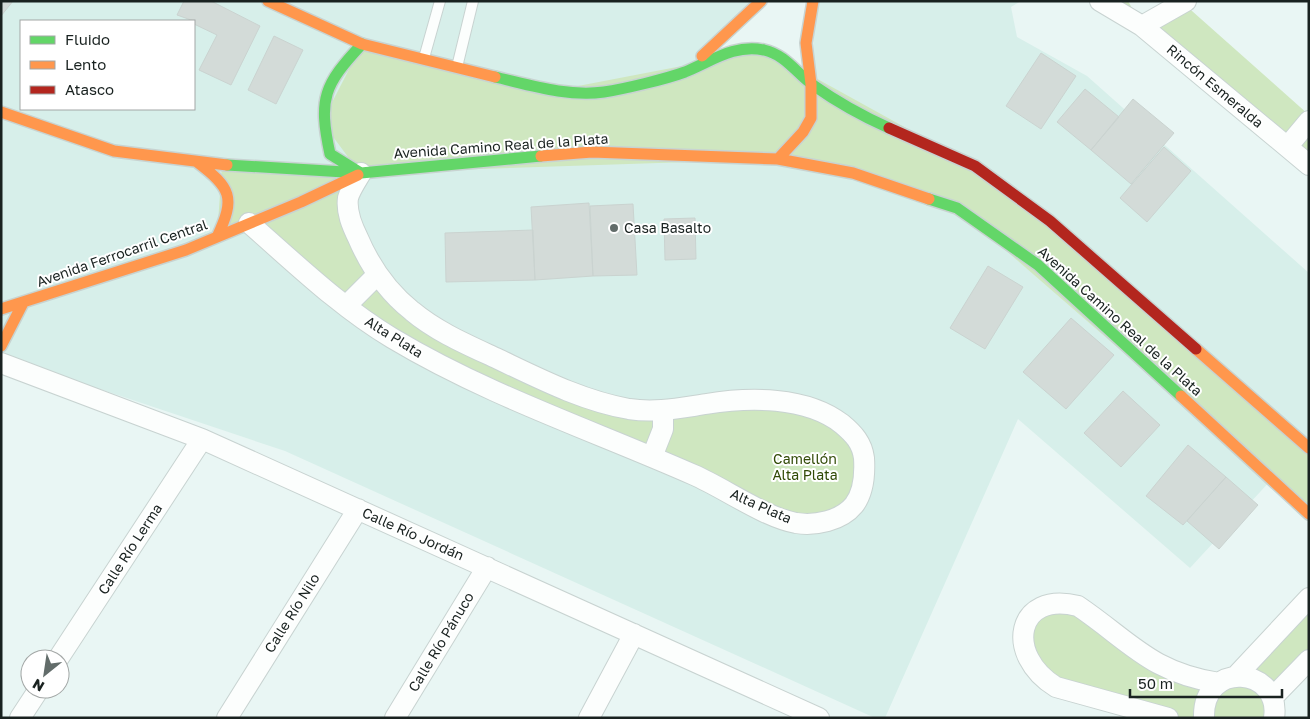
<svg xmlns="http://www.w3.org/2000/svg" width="1310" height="719" viewBox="0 0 1310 719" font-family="'Golos Text',sans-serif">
<rect width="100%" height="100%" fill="#e9f6f4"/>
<path fill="#d7efea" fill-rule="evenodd" d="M1 1H761L684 72 778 159 957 208 1272 479 1190 568 1018 419 885 718H875L285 451 1 356ZM21 21H194V109H21Z
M816 1H1021L1011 7 1017 37 1087 76 1309 273V448L811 84Z"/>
<path fill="#cfe7c0" d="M1100 1H1128L1142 26 1183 3 1309 115V165Z
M362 44 552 91 765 50 975 166 1309 448V514L957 208 778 159 361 173 350 221 409 310 601 402 799 406 863 447 854 505 794 523 390 337 250 223 217 237 222 165 360 173 322 122Z
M1309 598V660L1272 698 1274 718H1168L1056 687 1023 634 1027 623 1065 603 1114 635 1219 683Z"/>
<path fill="#d3dbd8" stroke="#cad3d0" d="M1 1H13L1 16Z
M184 1H211L260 26 231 85 199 70 217 35 194 24V21L177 15Z
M274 36 303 50 276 104 248 90Z
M1041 53 1076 76 1041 129 1006 106Z
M1085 89 1119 117 1091 150 1057 122Z
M1133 99 1174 133 1131 184 1091 150Z
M1164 147 1191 171 1147 222 1120 198Z
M589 203 593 276 535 280 531 207Z
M633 204 637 275 593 276 590 206Z
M695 218 696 259 665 260 664 219Z
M533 230 535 280 446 282 445 233Z
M988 266 1023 287 985 349 950 328Z
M1071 318 1114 355 1066 409 1023 372Z
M1123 391 1160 425 1121 467 1084 433Z
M1188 445 1226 477 1183 525 1146 496Z
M1226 477 1258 505 1219 549 1187 521Z"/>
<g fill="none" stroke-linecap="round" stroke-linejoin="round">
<g stroke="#c8d3d1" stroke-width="12">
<path id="lane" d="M424 58 440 1
M457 67 473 1"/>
</g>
<g stroke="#c8d3d1" stroke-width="22">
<path id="street" d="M1100 1 1142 26 1309 165
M1142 26 1186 1
M1288 146 1309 121
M249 223C295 263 340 307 392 338 487 395 592 430 694 475 724 488 764 517 796 523 815 526 841 521 854 505 864 492 865 474 864 458 862 443 854 434 842 424 806 396 749 397 706 404 679 408 656 413 629 409 583 401 540 379 498 359 468 345 437 332 412 311 388 292 370 266 358 238 352 226 346 212 348 198 350 190 357 180 361 173
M346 306 377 275
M1 363 202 439 819 718
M652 457 663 429V412
M58 659 202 439
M1236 676 1309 598
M1272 698 1309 660
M20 718 39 689
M227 718 358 509
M395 718 487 567
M589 718 634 634
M1168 718 1056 687C1004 655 1016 590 1078 606 1131 642 1150 672 1219 683
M1204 718C1202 659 1282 667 1274 718"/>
</g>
<g stroke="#c8d3d1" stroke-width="14">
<path id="fast" d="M495 77C530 85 567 97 604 92 624 89 666 79 685 72 712 61 734 44 764 50 786 55 796 73 813 85 837 102 862 116 889 128
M227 165 361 173 541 156
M359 172 330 154C318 98 324 85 362 44
M929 199 957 208 1038 265 1181 396"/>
</g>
<g stroke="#c8d3d1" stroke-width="14">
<path id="slow" d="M268 1 362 44 495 77
M702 56 761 1
M1 112 114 151 227 165
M541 156 592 152 778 159 853 173 929 199
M778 159 803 132 811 118V84L806 43 813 1
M197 162C231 188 236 197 217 237
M1 309 186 250 301 202 358 175
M1 346 23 303
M1196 349 1309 448
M1181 396 1309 514"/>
</g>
<g stroke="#c8d3d1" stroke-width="14">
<path id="jam" d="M889 128 975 166 1050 221 1196 349"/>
</g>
<use href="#lane" stroke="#fcfefd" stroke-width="10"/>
<use href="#street" stroke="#fcfefd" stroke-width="20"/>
<use href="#fast" stroke="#63d668" stroke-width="11"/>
<use href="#slow" stroke="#ff974d" stroke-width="11"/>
<use href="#jam" stroke="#b3261e" stroke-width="11"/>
</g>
<circle fill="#626c6a" stroke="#fff" stroke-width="2" cx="614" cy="228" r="5"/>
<g text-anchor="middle" stroke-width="4" stroke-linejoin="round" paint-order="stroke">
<g font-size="14" fill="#192220" stroke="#fff">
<text transform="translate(1215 86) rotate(40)" y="5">Rincón Esmeralda</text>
<text transform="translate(501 146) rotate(-4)" y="5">Avenida Camino Real de la Plata</text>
<text transform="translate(122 253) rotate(-19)" y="5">Avenida Ferrocarril Central</text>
<text transform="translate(1120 321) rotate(42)" y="5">Avenida Camino Real de la Plata</text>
<text transform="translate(394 337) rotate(32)" y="5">Alta Plata</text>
<text transform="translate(761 506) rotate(24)" y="5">Alta Plata</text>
<text transform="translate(413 534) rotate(24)" y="5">Calle Río Jordán</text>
<text transform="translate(130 549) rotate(-57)" y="5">Calle Río Lerma</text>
<text transform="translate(292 613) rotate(-58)" y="5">Calle Río Nilo</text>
<text transform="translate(441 642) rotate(-59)" y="5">Calle Río Pánuco</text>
</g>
<g font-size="14" fill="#192220" stroke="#fff" text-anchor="start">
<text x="624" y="233">Casa Basalto</text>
</g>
<g font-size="14" fill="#314a06" stroke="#fff">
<text x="805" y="464">Camellón<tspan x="805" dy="16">Alta Plata</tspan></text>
</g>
</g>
<rect width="1310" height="719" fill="none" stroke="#192220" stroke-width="5"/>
<rect x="20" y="20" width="175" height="90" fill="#ffffff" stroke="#a3a7a6"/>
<rect x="30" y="36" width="25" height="8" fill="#63d668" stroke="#a3a7a6"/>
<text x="65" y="45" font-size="15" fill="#192220">Fluido</text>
<rect x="30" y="61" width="25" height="8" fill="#ff974d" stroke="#a3a7a6"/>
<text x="65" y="70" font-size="15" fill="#192220">Lento</text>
<rect x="30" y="86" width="25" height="8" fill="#b3261e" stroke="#a3a7a6"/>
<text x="65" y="95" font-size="15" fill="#192220">Atasco</text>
<g transform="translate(45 674) rotate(210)"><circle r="24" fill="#ffffff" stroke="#a3a7a6"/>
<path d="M0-4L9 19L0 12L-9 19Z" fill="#626c6a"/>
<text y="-8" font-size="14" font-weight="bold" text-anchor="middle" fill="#192220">N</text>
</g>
<path d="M1130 689v8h152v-8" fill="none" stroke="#192220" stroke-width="2.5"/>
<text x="1138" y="689" font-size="15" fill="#192220" stroke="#ffffff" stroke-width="4" paint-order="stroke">50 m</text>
</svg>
